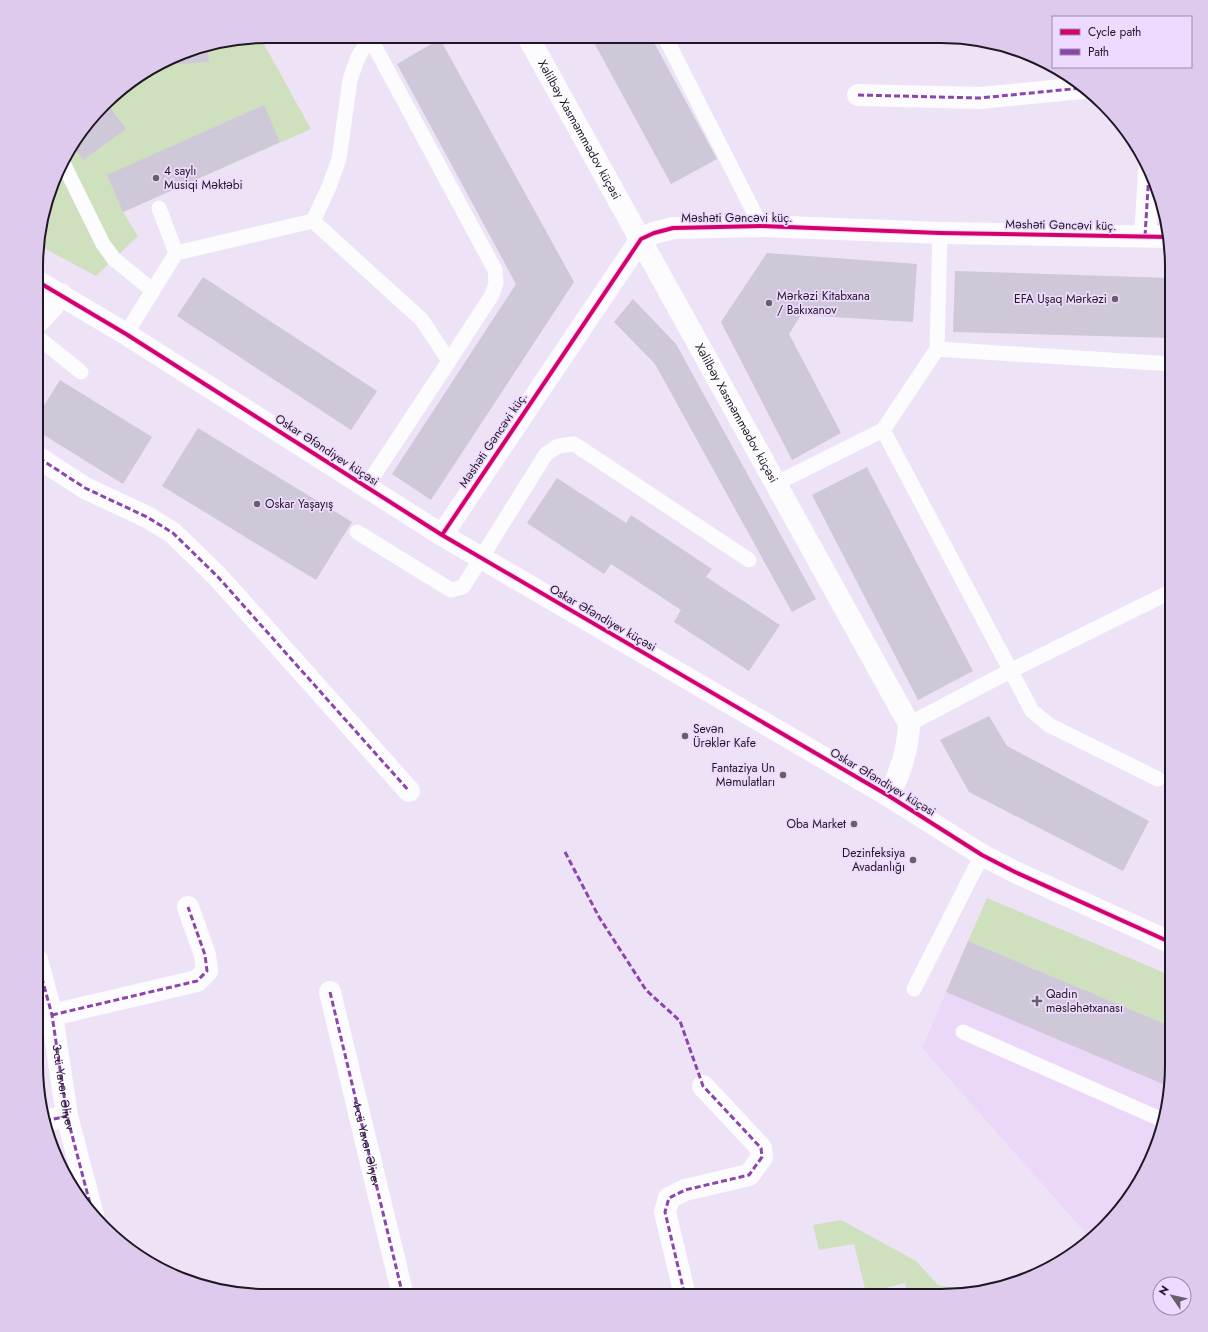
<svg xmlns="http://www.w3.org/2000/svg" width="1208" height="1332" viewBox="0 0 1208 1332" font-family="Jost,sans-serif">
<rect width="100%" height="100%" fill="#eee2f7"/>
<path fill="#ebd8f9" d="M968 941 1172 1027V1080L1164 1125 1141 1180 1114 1217 1090 1238 922 1048Z"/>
<path fill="#cfe0be" d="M260 37 311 129 123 212 138 236 96 276 40 246V222L67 152 115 93 193 48Z
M987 898 1172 976V1027L968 941Z
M841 1220 916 1261 938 1285 972 1292 956 1296H908L905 1283 866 1293 854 1244 819 1250 813 1225Z"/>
<path fill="#cec8d8" d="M591 37H651L717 159 671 184Z
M440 39 574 282 431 500 392 474 516 284 397 64Z
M208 46 209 62 164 65 193 48Z
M107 103 126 129 83 160 73 145Z
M264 105 280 142 123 212 107 175Z
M767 253 917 264 913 322 801 315 789 334 841 433 792 460 721 322Z
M955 271 1172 278V338L953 332Z
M203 277 377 391 351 430 177 316Z
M633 299 676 344 816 599 792 612 655 364 614 322Z
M60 380 152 437 123 484 39 432 40 412Z
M198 428 352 522 316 580 162 486Z
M867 467 973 671 918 700 812 495Z
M557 478 626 523 631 515 712 569 706 577 780 625 749 671 674 622 681 610 611 564 604 574 527 523Z
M989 716 1007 746 1149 821 1123 871 969 792 940 740Z
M968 941 1172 1027 1170 1087 946 992Z"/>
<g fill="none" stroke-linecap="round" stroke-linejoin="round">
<path stroke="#fcfbfe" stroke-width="15" d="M369 36 495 270 496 283 492 295 449 361
M665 37 761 226
M63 163 103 244 114 259 152 290
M159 208 176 253
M313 221 329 187 339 159 350 80 358 57 370 38 373 36
M126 334 176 253 313 221 422 320 449 361 366 487
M40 339 81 372
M937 349 940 233
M777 483 883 430
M357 532 451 590 463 587 546 454 558 446 574 444 749 560
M909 724 1010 671 1172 591
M1158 779 1049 725 1032 711 883 430 937 349 1172 364
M914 989 982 855
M963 1032 1165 1121"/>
<g stroke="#fcfbfe" stroke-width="22">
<path id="s1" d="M528 37 909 724C908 751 900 772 889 796"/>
<path d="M858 95 980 98 1082 88"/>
<path d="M1145 236 1149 172"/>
<path d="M40 320 53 306 61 294"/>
<path d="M39 458 85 488 147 517 173 533 218 577 409 791"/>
<path d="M442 535 641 239 654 233 673 228 761 226 940 233 1168 237"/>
<path d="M37 960 52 1015 67 1116 93 1215"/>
<path d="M330 992 403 1296"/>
<path d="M52 1015 197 981 207 971 205 955 188 907"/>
<path d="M45 1121 67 1116"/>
<path d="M685 1296 665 1212 669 1198 685 1190 749 1175 762 1157 761 1148 703 1086"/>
</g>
<path stroke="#fcfbfe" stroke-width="22" d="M40 283 126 334 442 535 889 796 982 855 1015 872 1172 943"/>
<g stroke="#8e44ad" stroke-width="3" stroke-dasharray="6 3" stroke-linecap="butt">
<path d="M858 95 980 98 1082 88"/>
<path d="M1145 236 1149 172"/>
<path d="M39 458 85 488 147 517 173 533 218 577 409 791"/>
<path d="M565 852 599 917 646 990 680 1021 703 1086 761 1148 762 1157 749 1175 685 1190 669 1198 665 1212 685 1296"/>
<path id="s2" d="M37 960 52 1015 67 1116 93 1215"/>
<path id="s3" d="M330 992 403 1296"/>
<path d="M52 1015 197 981 207 971 205 955 188 907"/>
<path d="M45 1121 67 1116"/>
</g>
<g stroke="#efdaff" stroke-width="6">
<path id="cycleway" d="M40 283 126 334 442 535 889 796 982 855 1015 872 1172 943
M442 535 641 239 654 233 673 228 761 226 940 233 1168 237"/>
</g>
<use href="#cycleway" stroke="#d6006c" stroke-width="4"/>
</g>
<g fill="#675e6e" stroke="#efdaff" stroke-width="1.5">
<circle cx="156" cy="178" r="4"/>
<circle cx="1115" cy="299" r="4"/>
<circle cx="769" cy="303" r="4"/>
<circle cx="257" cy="504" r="4"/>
<circle cx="685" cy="736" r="4"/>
<circle cx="783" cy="775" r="4"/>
<circle cx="854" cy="824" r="4"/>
<circle cx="913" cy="860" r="4"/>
<path d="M1035 995h4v4h4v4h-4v4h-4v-4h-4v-4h4z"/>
</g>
<g text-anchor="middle" stroke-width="3.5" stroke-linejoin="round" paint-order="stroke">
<g font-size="12" fill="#1e1724" stroke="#efdaff">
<text dy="4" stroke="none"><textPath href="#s1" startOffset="106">Xəlilbəy Xasməmmədov küçəsi</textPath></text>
<text x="737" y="222">Məshəti Gəncəvi küç.</text>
<text transform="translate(1061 225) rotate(1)" y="4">Məshəti Gəncəvi küç.</text>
<text dy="4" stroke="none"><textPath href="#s1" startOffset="430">Xəlilbəy Xasməmmədov küçəsi</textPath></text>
<text transform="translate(493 440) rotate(-56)" y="4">Məshəti Gəncəvi küç.</text>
<text transform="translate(327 450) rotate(33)" y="4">Oskar Əfəndiyev küçəsi</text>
<text transform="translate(603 618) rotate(30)" y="4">Oskar Əfəndiyev küçəsi</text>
<text transform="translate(883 782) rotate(31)" y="4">Oskar Əfəndiyev küçəsi</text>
<text dy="4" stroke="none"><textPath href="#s2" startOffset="130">3-cü Yavər Əliyev</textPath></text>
<text dy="4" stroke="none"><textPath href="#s3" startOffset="156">4-cü Yavər Əliyev</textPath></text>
</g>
<g font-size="12" fill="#1e1724" stroke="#efdaff" text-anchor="start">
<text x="164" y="175">4 saylı<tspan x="164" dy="14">Musiqi Məktəbi</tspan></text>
<text x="777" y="300">Mərkəzi Kitabxana<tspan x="777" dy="14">/ Bakıxanov</tspan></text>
<text x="1107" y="303" text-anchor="end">EFA Uşaq Mərkəzi</text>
<text x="265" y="508">Oskar Yaşayış</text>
<text x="693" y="733">Sevən<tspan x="693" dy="14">Ürəklər Kafe</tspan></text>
<text x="775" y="772" text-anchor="end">Fantaziya Un<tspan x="775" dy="14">Məmulatları</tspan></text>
<text x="846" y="828" text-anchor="end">Oba Market</text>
<text x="905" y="857" text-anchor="end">Dezinfeksiya<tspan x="905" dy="14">Avadanlığı</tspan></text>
<text x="1046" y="998">Qadın<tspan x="1046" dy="14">məsləhətxanası</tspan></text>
</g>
</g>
<path d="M0 0H1208V1332H0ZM267 43H941A224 224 0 0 1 1165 267V1065A224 224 0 0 1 941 1289H267A224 224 0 0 1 43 1065V267A224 224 0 0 1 267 43Z" fill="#decaed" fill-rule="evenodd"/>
<path fill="none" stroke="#1e1724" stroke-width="2" d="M267 43H941A224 224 0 0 1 1165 267V1065A224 224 0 0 1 941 1289H267A224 224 0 0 1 43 1065V267A224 224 0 0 1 267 43Z"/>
<rect x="1052" y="16" width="140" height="52" fill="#efdaff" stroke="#9b8ca7"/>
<rect x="1060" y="29" width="20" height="6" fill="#d6006c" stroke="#9b8ca7"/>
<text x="1088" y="36" font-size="12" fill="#1e1724">Cycle path</text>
<rect x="1060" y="49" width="20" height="6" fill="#8e44ad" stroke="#9b8ca7"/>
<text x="1088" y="56" font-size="12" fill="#1e1724">Path</text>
<g transform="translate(1172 1296) rotate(304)"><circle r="19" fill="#efdaff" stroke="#9b8ca7"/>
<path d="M0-3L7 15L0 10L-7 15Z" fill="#675e6e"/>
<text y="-6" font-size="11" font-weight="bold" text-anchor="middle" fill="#1e1724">N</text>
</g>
</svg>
